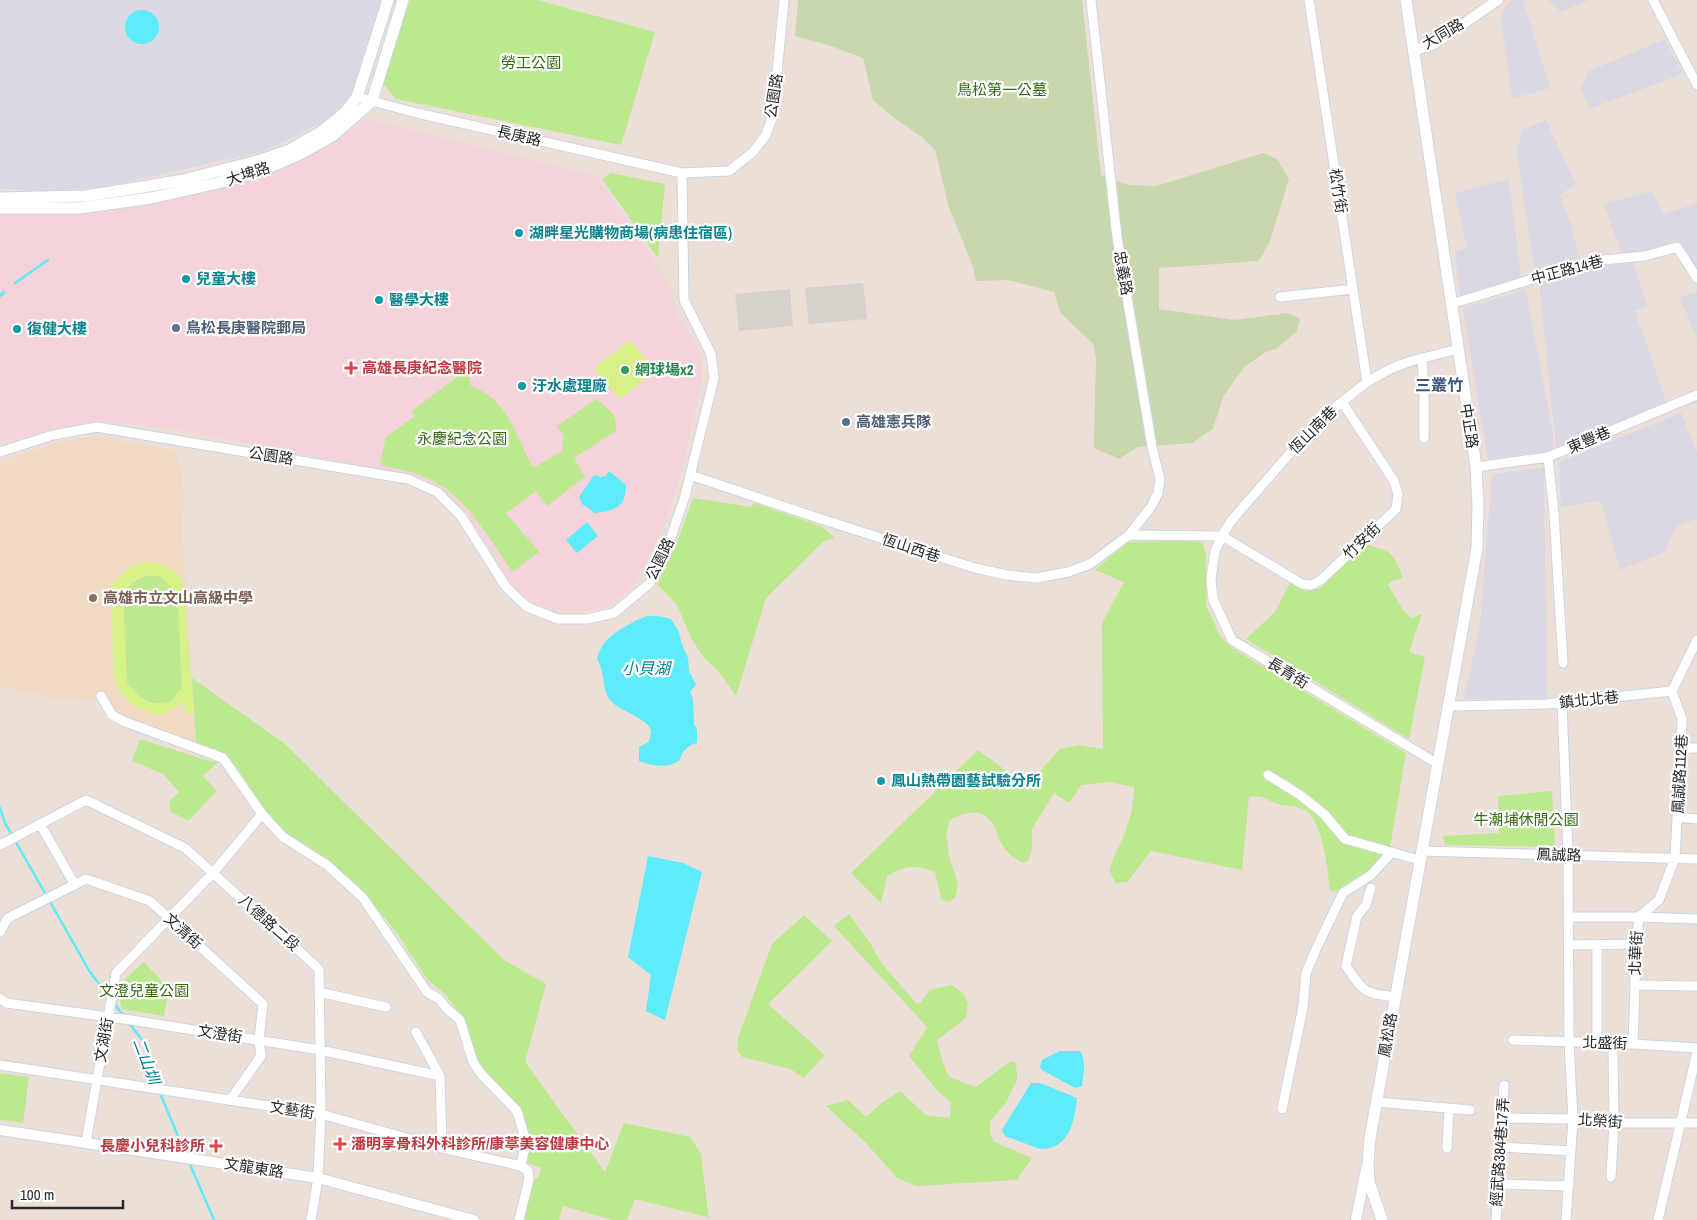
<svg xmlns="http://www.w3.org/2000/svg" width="1697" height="1220" viewBox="0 0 1697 1220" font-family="'Archivo Narrow','Noto Sans TC',sans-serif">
<rect width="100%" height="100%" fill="#ecdfd7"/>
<path fill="#dad9e3" d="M0 0H383L358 81 347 101 326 120 292 138 257 153 104 187 40 191 0 189Z
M1513 0H1523L1550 88 1512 99 1501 18 1506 5Z
M1548 0H1589L1561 12Z
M1665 39 1683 74 1589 109 1581 89 1589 71Z
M1546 120 1576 184 1560 195 1571 225 1579 258 1535 275 1517 153 1522 130Z
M1509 179 1521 278 1460 298 1455 252 1467 248 1455 193Z
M1652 191 1664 214 1697 203V269L1676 240 1652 250 1621 253 1604 204Z
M1633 263 1648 306 1635 311 1667 404 1556 448 1539 283 1594 268Z
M1526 290 1553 435V451L1488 459 1463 308Z
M1697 292V339L1680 297Z
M1681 413 1697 452V519L1676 526 1665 552 1620 570 1601 501 1561 507 1559 462Z
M1544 468 1547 700 1464 699 1480 625 1492 474Z"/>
<path fill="#f0dac4" d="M93 436 175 450 182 476 184 506 181 518 196 745 117 714 101 693 94 699 50 698 0 686V461L56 443Z"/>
<path fill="#f4d3da" d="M367 119 598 177 650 253 672 289 676 312 696 345 701 358 702 379 683 466 675 492 657 540 648 559 628 591 608 606 584 612 559 610 532 602 511 584 495 555 466 514 441 490 412 476 175 429 96 421 0 442V211L86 213 154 204 265 174 335 139Z"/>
<path fill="#bce98d" d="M410 0H537L655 32 621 145 396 99 383 83Z
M611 173 665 184 658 258 602 179Z
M470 367V385C509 401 515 434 533 468L562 451 564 436 557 426 596 399C609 410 617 412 616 431L574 458 585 477 547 506 536 491 506 513 539 552 512 572C486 534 464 490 417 474 405 470 392 468 380 465L386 437 415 416 412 411Z
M693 498 751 507 754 503 821 526 835 538 823 542 766 598 736 696 719 672 705 659 691 638 677 605 657 584 675 548Z
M1195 541 1203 543 1206 556V605L1220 636 1232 648 1406 753 1390 847 1365 877 1340 892 1330 890C1328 871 1323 821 1305 810 1298 806 1286 806 1278 804 1264 800 1266 794 1249 797L1242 870 1151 851 1127 882 1116 883 1109 871C1114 855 1120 845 1126 830 1131 816 1134 802 1134 787L1109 782 1081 785 1069 803 1054 793 1032 829V850L1028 861 1023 863C1014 858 1007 853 1002 845 999 839 997 832 994 826 984 807 966 811 950 820L946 834 949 857 958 883 956 896 950 902 941 899 935 872C914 864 906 866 887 876L881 903 851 873 978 750 1027 786 1060 749 1078 745 1103 749 1102 623 1124 582 1095 570 1127 542Z
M1364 544C1391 551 1393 551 1403 578L1391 581 1388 585 1403 610 1412 618 1422 614 1409 652 1425 657 1409 739 1246 639 1275 612 1290 583 1305 591 1321 588Z
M150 575 162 577 178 594 182 688 169 703C148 706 142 699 127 684L123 594C131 583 136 578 150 575Z
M192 678 285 744 504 960 546 984 525 1062 605 1172 624 1123 690 1137 701 1154 709 1220 707 1217 635 1199 627 1220H613L563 1206 559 1220H526L524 1217 534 1180 539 1176 541 1168 527 1163 529 1141 521 1112 478 1062 459 1013 445 994 427 979 396 932 358 885 285 833 271 821 225 757 196 745Z
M140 739 206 760 218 762 203 776 217 791 188 821 170 811 169 802 179 792 163 774 132 761Z
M1552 791 1555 847 1445 845 1443 836 1499 833 1498 796Z
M849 914 872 946 882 964 917 1004 921 1002 930 990 951 985 963 993 968 1003 966 1018 937 1040 942 1060 949 1077 976 1087 1011 1061 1016 1063 1017 1080 1006 1102 990 1122V1133L994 1142 1032 1158 1017 1180 916 1186 897 1178 866 1143 826 1106 848 1100 866 1117 883 1102 900 1091 926 1115 950 1118 951 1103 935 1088 909 1056 927 1027 834 926Z
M804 915 832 941 768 1004 825 1055 804 1078 790 1069 742 1057 737 1050 738 1038 772 944Z
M144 962 169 989 164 1016 122 1009 120 1003 125 979Z
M0 1073 29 1077 23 1123 0 1120Z"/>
<path fill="#c9d8ac" d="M798 0H1082L1101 175 1128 185 1156 186 1263 153 1277 159 1289 179 1270 241 1259 261 1159 268V309L1234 320 1288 313 1300 319 1297 331 1276 349 1266 352 1245 366 1223 397 1213 429 1192 443 1138 447 1119 459 1094 448 1096 358 1093 344 1060 312 1054 292 1008 280 976 281 972 264 949 208 935 150 922 137 894 118 873 100 863 58 831 46 795 36Z"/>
<path fill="#d6f287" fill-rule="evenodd" d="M630 340 655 371 620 399 594 368Z
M144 562C160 563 172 566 182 579L194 713 186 714 184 700 175 708 161 715 136 708 120 691 114 679 111 585 129 568ZM150 575 162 577 178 594 182 688 169 703C148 706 142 699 127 684L123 594C130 583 136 578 150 575Z"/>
<path fill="#d7d1cb" d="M863 283 867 319 809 324 805 288Z
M790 289 793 326 739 331 735 294Z"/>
<path fill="#5eebfa" d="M125 27a17 17 0 1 1 34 0a17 17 0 1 1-34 0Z
M609 471 626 485C626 507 615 511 595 513L582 504 579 497 594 475 601 477 606 476Z
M587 522 598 536 577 553 566 540Z
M647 616H658L671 619 679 632 682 645 688 658 689 671 696 685 690 692 693 699 694 724 697 730V743C689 744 681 752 680 760 668 769 653 766 639 761V747L649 742C649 739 651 734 651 731 649 719 621 711 613 703 600 691 607 675 597 659 599 653 601 646 606 641 615 631 634 621 647 616Z
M648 856 683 863 702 872 665 1020 646 1011 651 975 628 957Z
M1060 1051H1080C1087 1061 1083 1075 1082 1086L1075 1088 1042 1070 1040 1067 1042 1060Z
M1031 1083H1040L1077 1098C1075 1121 1069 1150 1040 1149L1005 1136 1002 1130Z"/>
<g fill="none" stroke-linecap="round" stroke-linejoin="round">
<path stroke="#5eebfa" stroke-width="2.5" d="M15 283 48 260
M0 296 4 292
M0 808 5 823 90 972 109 997
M114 1003 124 1017
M129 1023 143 1041 157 1086
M159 1091 186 1155
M189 1162 214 1220"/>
<g stroke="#ccd4e3" stroke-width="11">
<path id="minor" d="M1309 0 1367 382
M1653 0 1697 85
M357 97 417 113 682 173 729 171 753 152 766 135 773 115 784 0
M1280 297 1353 289
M1451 304 1592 261 1645 256 1677 247 1697 278
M1422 358 1424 387V438
M0 452 53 435 97 427 408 479 437 492 461 516 506 587 527 607 558 619H587L614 613 650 583 671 537 685 496 714 378 711 354 684 300 682 173
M1548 457 1554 513 1563 663
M1476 467 1548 457 1697 395
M690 475 815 517 975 568 1007 575 1036 578 1068 572 1090 564 1129 535 1151 507 1158 493 1160 479 1152 447 1117 237 1091 0
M1129 535 1222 536
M1222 536 1302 584 1312 585 1322 579 1396 509 1398 494 1394 481 1342 402
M101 696 112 715 123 721 223 758 262 814 283 837 327 865 363 898 427 992 439 999 446 1008 460 1020 473 1062 481 1074 517 1111 526 1141 521 1166
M1562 703 1568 855 1569 1042 1573 1119 1566 1220
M1448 706 1547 704 1672 691 1697 640
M1682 748H1697
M1438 764 1232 640 1213 599 1211 579 1215 551 1222 536 1231 521 1318 421 1367 382 1390 369 1411 361 1458 349
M1268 775 1300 795 1324 814 1345 839 1419 860
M1678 817 1697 819
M40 824 75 885
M0 845 86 800 185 848 319 969 321 1114 318 1178 311 1220
M1421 851 1697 859
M1371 888 1366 905 1357 916 1346 966C1365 993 1361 992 1395 997
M1568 917H1639L1659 900 1675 858 1682 719 1672 691
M1697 919 1639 917 1636 944 1635 985 1697 986
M0 932 8 918 86 879 150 901 263 1004 259 1040 261 1056 230 1100
M1569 945 1636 944
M1597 945V1042
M319 992 386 1007
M0 998 6 1003 131 1020 320 1050 440 1076
M416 1032 440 1076 442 1148
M1513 1040 1633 1044 1697 1048
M1633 1044 1635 985
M0 1065 321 1114 442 1148 521 1166 528 1171 529 1179 519 1220
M1376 1102 1470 1110
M1282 1109 1303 1007 1306 973 1317 947 1343 893 1371 875 1391 853
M1502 1118 1573 1119 1614 1123H1697
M86 1142 116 973 213 873 262 814
M1501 1147 1571 1151
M1447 1148 1449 1108
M1611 1177 1614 1123 1613 1044
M1498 1184 1569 1186
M1496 1220 1504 1085
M1658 1220 1697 1052"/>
</g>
<g stroke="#ccd4e3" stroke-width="12">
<path id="tertiary" d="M1413 51 1434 44 1498 0
M0 1130 318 1178 474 1220
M1356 1220 1366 1169"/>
</g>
<g stroke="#ccd4e3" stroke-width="13">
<path id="secondary" d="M0 198 85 196 143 187 183 180 258 161 290 150 321 132 346 112 357 97 388 0
M0 208H80L151 198 218 183 263 170 300 154 332 136 372 101 403 0
M1382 1220 1369 1182 1368 1163 1370 1138 1477 548 1478 505 1476 467 1406 0"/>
</g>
<use href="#minor" stroke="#fff" stroke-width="9"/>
<use href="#tertiary" stroke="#fff" stroke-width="10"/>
<use href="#secondary" stroke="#fff" stroke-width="11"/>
</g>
<g fill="#0f9aa8" stroke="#fff" stroke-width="2">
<circle cx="519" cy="233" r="5"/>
<circle cx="186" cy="279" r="5"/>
<circle cx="379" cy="300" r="5"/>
<circle cx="17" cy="329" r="5"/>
<circle cx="522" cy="386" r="5"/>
<circle cx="881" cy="781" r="5"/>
</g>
<g fill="#5c6f8a" stroke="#fff" stroke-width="2">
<circle cx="176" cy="328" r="5"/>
<circle cx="846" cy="422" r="5"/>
</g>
<g fill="#e0444e" stroke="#fff" stroke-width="2">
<path d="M348.5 360.5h5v5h5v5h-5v5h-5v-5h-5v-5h5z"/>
<path d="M337.5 1136.5h5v5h5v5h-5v5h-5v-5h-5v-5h5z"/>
<path d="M213.5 1138.5h5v5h5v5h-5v5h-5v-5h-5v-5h5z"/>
</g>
<circle fill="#2e9e5b" stroke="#fff" stroke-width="2" cx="625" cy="370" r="5"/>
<circle fill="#8d6e63" stroke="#fff" stroke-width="2" cx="93" cy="598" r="5"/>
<g text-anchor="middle" stroke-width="4.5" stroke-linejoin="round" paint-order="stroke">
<g font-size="15" fill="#282828" stroke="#fff">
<text transform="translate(1443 34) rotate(-30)" y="5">大同路</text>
<text transform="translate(774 96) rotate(-81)" y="5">公園路</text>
<text transform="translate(519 136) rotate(13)" y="5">長庚路</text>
<text transform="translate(248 174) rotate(-18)" y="5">大埤路</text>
<text transform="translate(1338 191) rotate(81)" y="5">松竹街</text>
<text transform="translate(1567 270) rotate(-15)" y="5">中正路14巷</text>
<text transform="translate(1123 273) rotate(80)" y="5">忠義路</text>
<text transform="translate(1469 426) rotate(81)" y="5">中正路</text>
<text transform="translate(1313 430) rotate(-45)" y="5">恆山南巷</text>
<text transform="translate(1589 440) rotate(-23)" y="5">東豐巷</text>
<text transform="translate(271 456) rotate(9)" y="5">公園路</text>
<text transform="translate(1362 541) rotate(-44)" y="5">竹安街</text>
<text transform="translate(911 548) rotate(18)" y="5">恆山西巷</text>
<text transform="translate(660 559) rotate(-64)" y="5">公園路</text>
<text transform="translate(1288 673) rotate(31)" y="5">長青街</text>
<text transform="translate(1589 700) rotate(-6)" y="5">鎮北北巷</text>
<text transform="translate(1680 774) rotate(-87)" y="5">鳳誠路112巷</text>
<text transform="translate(1559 855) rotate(2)" y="5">鳳誠路</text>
<text transform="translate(269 923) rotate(42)" y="5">八德路二段</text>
<text transform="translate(183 931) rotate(42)" y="5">文清街</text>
<text transform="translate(1636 953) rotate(-87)" y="5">北華街</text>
<text transform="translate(220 1034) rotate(9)" y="5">文澄街</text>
<text transform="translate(1388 1035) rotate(-80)" y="5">鳳松路</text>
<text transform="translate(104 1040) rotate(-80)" y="5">文湖街</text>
<text transform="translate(1605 1043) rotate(2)" y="5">北盛街</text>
<text transform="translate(292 1110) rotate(9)" y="5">文藝街</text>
<text transform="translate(1600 1121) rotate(4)" y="5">北榮街</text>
<text transform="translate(1500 1152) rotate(-86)" y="5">經武路384巷17弄</text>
<text transform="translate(254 1168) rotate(9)" y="5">文龍東路</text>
</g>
<g font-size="15" fill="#336a12" stroke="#fff">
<text x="531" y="68">勞工公園</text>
<text x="1002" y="95">鳥松第一公墓</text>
<text x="462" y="444">永慶紀念公園</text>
<text x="1526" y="825">牛潮埔休閒公園</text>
<text x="144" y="996">文澄兒童公園</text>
</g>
<g font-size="15" font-weight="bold" fill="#0d838f" stroke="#fff" text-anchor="start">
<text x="529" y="238">湖畔星光購物商場(病患住宿區)</text>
<text x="196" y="284">兒童大樓</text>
<text x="389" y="305">醫學大樓</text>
<text x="27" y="334">復健大樓</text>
<text x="532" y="391">汙水處理廠</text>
<text x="891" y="786">鳳山熱帶園藝試驗分所</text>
</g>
<g font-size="15" font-weight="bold" fill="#4e5e75" stroke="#fff" text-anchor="start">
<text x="186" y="333">鳥松長庚醫院郵局</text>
<text x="856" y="427">高雄憲兵隊</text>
</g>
<g font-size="15" font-weight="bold" fill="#be3a42" stroke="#fff" text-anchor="start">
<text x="362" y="373">高雄長庚紀念醫院</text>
<text x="351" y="1149">潘明享骨科外科診所/康葶美容健康中心</text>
<text x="205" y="1151" text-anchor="end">長慶小兒科診所</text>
</g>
<g font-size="15" font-weight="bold" fill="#27864d" stroke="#fff" text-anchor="start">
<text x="635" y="375">網球場x2</text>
</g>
<g font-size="15" font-weight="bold" fill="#785e54" stroke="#fff" text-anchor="start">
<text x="103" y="603">高雄市立文山高級中學</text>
</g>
<g font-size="16" font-weight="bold" fill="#44577c" stroke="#fff">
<text x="1439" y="391">三叢竹</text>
</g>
<g font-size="16" font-style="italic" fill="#01809c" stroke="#fff">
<text x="646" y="674">小貝湖</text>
<text transform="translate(147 1061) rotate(69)" y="6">二山圳</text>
</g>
</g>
<path d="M12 1200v8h111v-8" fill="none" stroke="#282828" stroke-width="2.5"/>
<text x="20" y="1200" font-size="15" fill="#282828" stroke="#ffffff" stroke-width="4" paint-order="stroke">100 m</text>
</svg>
